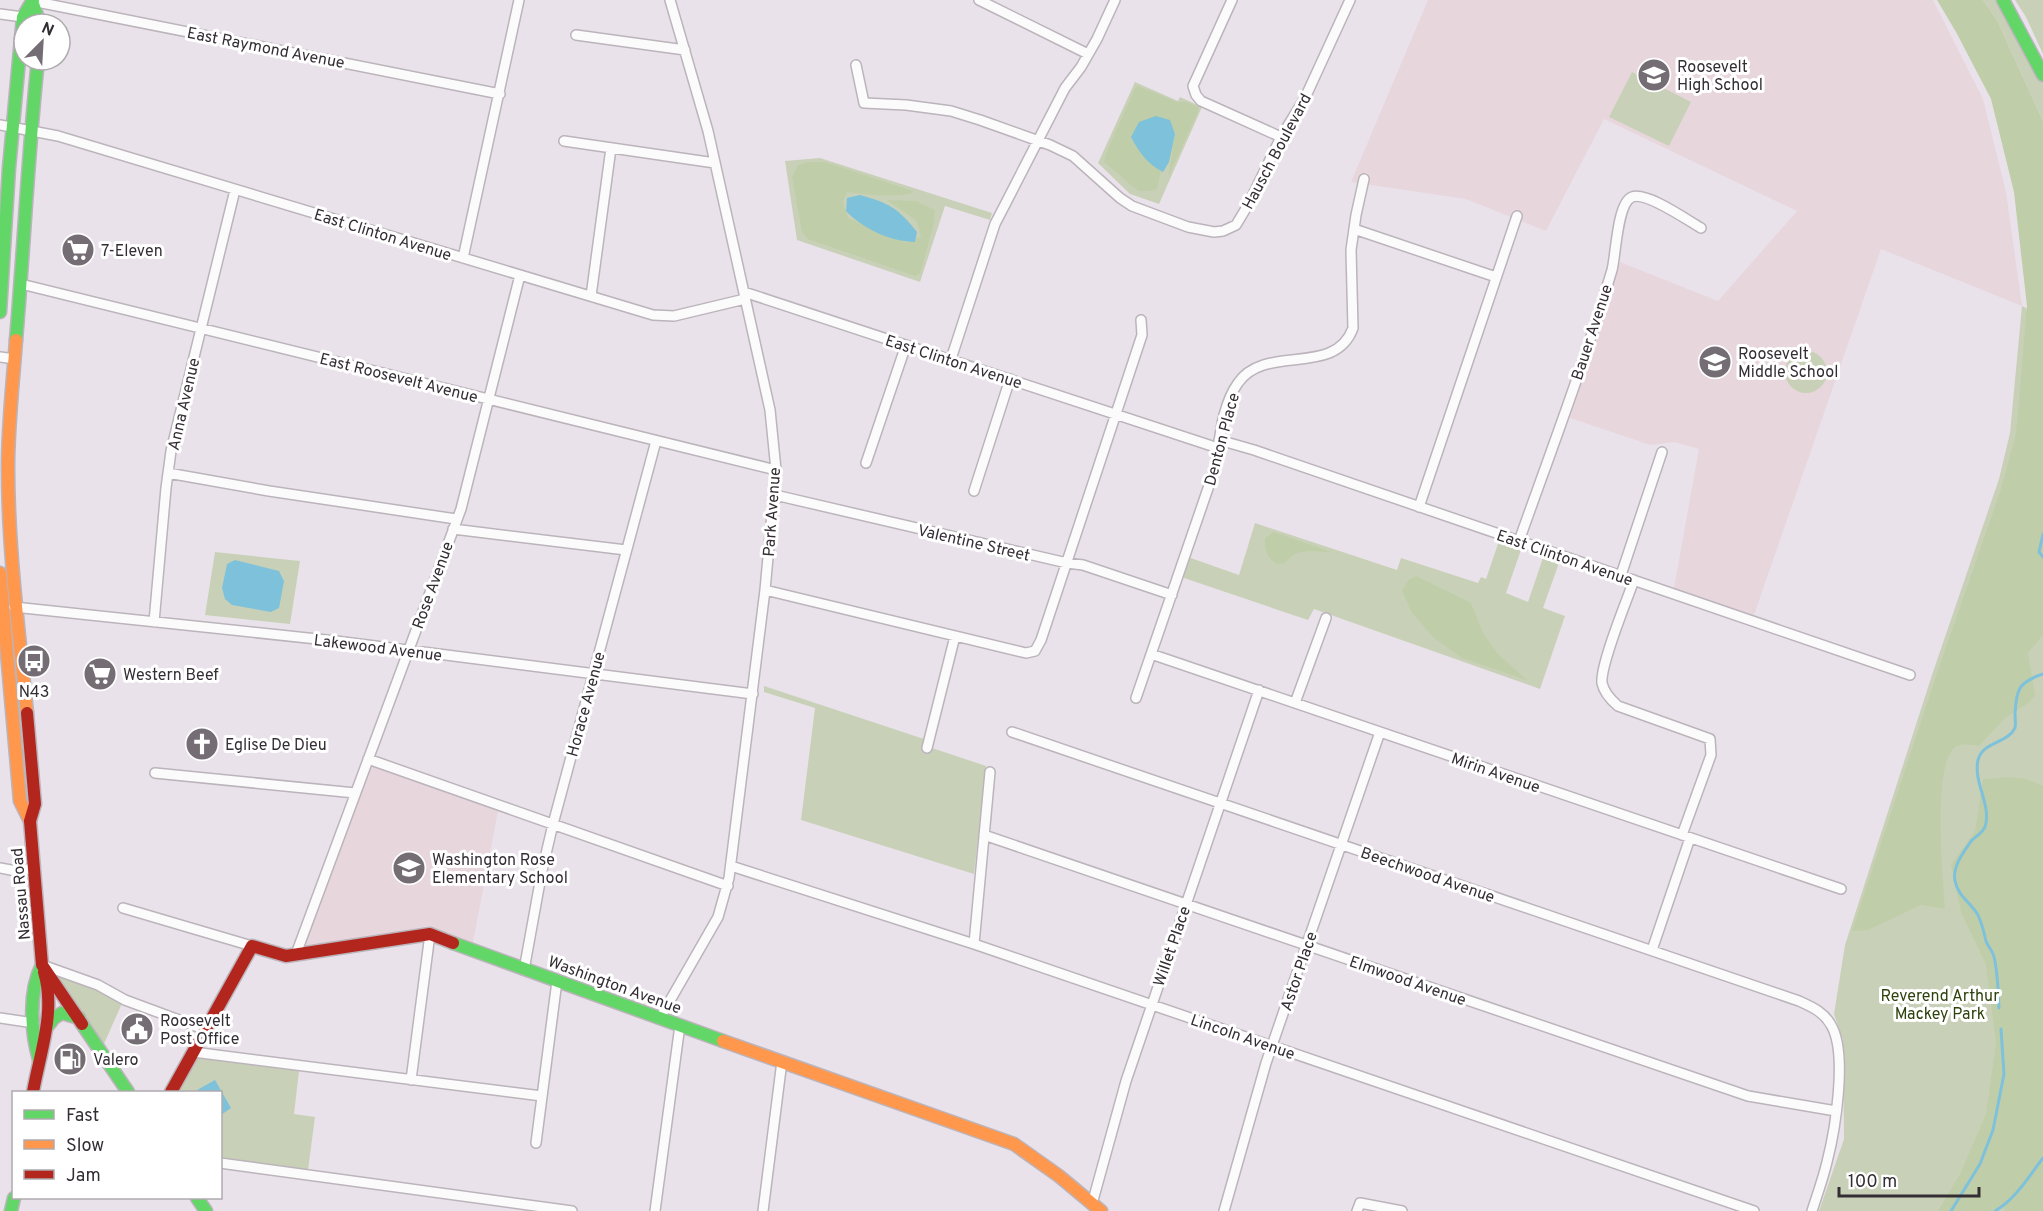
<svg xmlns="http://www.w3.org/2000/svg" width="2043" height="1211" viewBox="0 0 2043 1211" font-family="Overpass,sans-serif">
<rect width="100%" height="100%" fill="#eae2ea"/>
<path fill="#e8d6dd" d="M1428 0H1933L1983 99 2006 192 2022 306 1881 249 1754 615 1674 588 1699 449 1675 442 1650 445 1570 418 1620 262 1718 301 1797 211 1604 119 1546 231 1466 199 1351 182Z
M372 765 498 811 473 942 427 926 300 950Z"/>
<path fill="#c8d1b7" d="M1983 0H1999L2043 81V121L1997 20Z
M2015 0H2043V54L2026 17Z
M1632 72 1691 102 1669 146 1609 117Z
M1135 82 1178 101 1180 97 1202 107 1159 204 1130 194 1098 163Z
M820 158 992 213 990 220 945 206 920 282 797 240 785 161Z
M2022 306 2043 317V1211H1819L1844 1139 1843 1040 1834 1014 1845 945 1932 675 1999 479 2010 433Z
M1785 372a21 21 0 1 1 42 0a21 21 0 1 1-42 0Z
M1255 523 1397 570 1401 558 1478 583 1481 577 1486 579 1500 538 1522 547 1506 593 1528 602 1544 555 1560 560 1543 608 1565 616 1540 689 1314 609 1308 620 1181 577 1188 557 1239 575Z
M215 552 300 561 290 624 205 615Z
M764 686 924 739 923 745 986 766 974 874 801 820 815 708 764 692Z
M63 976 124 999 103 1046 58 981Z
M196 1058 299 1071 294 1114 315 1117 308 1170 221 1158 220 1092H177Z"/>
<path fill="#c0cda9" d="M1937 0H1983L1997 20 2043 121V635L2028 653 2035 696 2027 704 2005 718 1979 746C1970 745 1960 742 1953 749 1933 770 1943 878 1945 909L1921 905 1868 930 1852 931 1936 676 2000 492 2016 434 2027 306 2014 192 1991 99 1956 32Z
M1138 86 1177 102H1187L1198 107V112L1168 178 1175 132 1162 124V166L1157 189 1150 191H1138L1104 162 1107 151 1135 88Z
M808 162H825L913 191V193C891 198 870 195 847 192L843 202 848 218 907 243 921 237 917 221 887 200 916 201 935 210 933 227 920 274 915 276 808 239 802 232 792 177 798 165Z
M1274 532 1331 552C1313 552 1297 547 1285 563L1277 564C1266 557 1265 551 1265 538Z
M1416 576 1471 603 1483 633 1498 654 1527 680 1462 658 1435 639 1412 613 1402 591 1408 580Z
M2005 777 2024 778 2043 786V1211H2004L2003 1205 1991 1211H1938L1960 1174 1986 1114 1996 1043 1986 965 1961 912 1951 865 1975 831 1983 779Z"/>
<path fill="#7ec1db" d="M1156 116 1170 120 1175 134 1169 162 1163 172C1147 164 1139 152 1131 137L1139 122Z
M860 195C889 203 898 208 917 232L915 242C891 242 862 228 846 211L847 198Z
M235 560 279 571 284 581 279 608 271 612 232 605 225 599 222 588 227 564Z
M215 1080 231 1108 221 1115 220 1092H199L197 1090Z"/>
<g fill="none" stroke-linecap="round" stroke-linejoin="round">
<path stroke="#7ec1db" stroke-width="3" d="M2043 534 2039 552 2043 557
M1999 1008C1998 991 1998 973 1994 957 1993 951 1988 947 1986 941 1984 932 1982 924 1978 915 1971 903 1958 896 1955 881 1952 867 1964 851 1972 840 1977 836 1982 833 1985 827 1992 805 1973 783 1978 760 1983 741 2007 744 2015 728 2016 724 2015 718 2015 714 2016 689 2019 682 2043 674
M1951 1211 1980 1164 1993 1130 2004 1074 2001 1029
M1995 1211C2015 1200 2029 1176 2043 1158"/>
<g stroke="#bbb4bb" stroke-width="12">
<path id="street" d="M979 0 1088 54
M1232 0 1193 86 1196 95 1201 101 1281 137
M32 1 500 94
M0 14 23 17
M576 35 685 50
M856 65 864 103 906 105 951 111 980 120 1050 145 1073 156 1120 198 1132 206 1188 227 1214 232 1223 231 1236 225 1248 205 1281 137 1305 98 1350 0
M0 125 58 136 653 315 674 316 745 299
M564 141 715 163
M1354 229 1496 277
M463 258 519 0
M21 284 776 470
M744 292 1218 448
M591 296 611 148
M0 357 15 359
M951 359 995 224 1065 88 1081 67 1097 39 1115 0
M1219 440 1254 450 1910 675
M866 463 906 345
M168 473 269 491 456 519
M974 491 1010 379
M775 495 1067 563 1083 565 1172 595
M1419 507 1517 216
M453 529 626 550
M1519 541C1551 451 1585 361 1612 270 1616 255 1617 203 1632 197 1646 191 1687 220 1701 228
M1621 575 1662 452
M1634 580C1627 600 1600 665 1602 683 1604 693 1611 700 1618 706L1710 739 1711 755 1682 835
M765 590 1026 653 1035 651 1041 640 1142 335 1141 320
M14 607 336 641 753 694
M154 622 166 488 171 451 235 190
M1151 654 1841 889
M1136 698 1215 468C1220 440 1221 407 1238 383 1265 343 1335 378 1353 328L1351 250 1356 215 1364 179
M1295 703 1326 618
M1012 732 1799 1001C1812 1007 1824 1012 1831 1025 1848 1053 1835 1131 1827 1162 1823 1179 1817 1195 1812 1211
M927 748 955 636
M368 759 728 886
M155 773 355 793
M984 835 1748 1096 1836 1111
M731 866 974 944 1754 1211
M0 868 16 871 34 868
M123 908 252 946
M974 944 990 772
M1652 950 1690 838
M296 954 461 509 520 275
M42 965 98 985 125 1000 206 1030
M524 970 542 871 553 824 656 441
M0 1018 34 1023
M660 1018 718 917 729 878 765 590 776 470 770 410 708 131 670 0
M193 1052 542 1096
M411 1080 430 934
M536 1143 557 981
M220 1163 572 1211
M1092 1204 1126 1081 1259 690
M655 1211 680 1025
M763 1211 782 1061
M1224 1211 1266 1063 1380 732
M1357 1211 1360 1203 1402 1211"/>
</g>
<g stroke="#bbb4bb" stroke-width="15">
<path id="fast" d="M2003 0 2043 75
M32 1 40 24
M0 312 9 168 23 17 33 0
M16 340C24 247 28 153 38 60
M453 943 723 1041
M82 1024 128 1092
M47 1027 54 1018 62 1013 79 1018
M39 1060C31 1031 28 992 42 965
M197 1198 206 1211
M11 1211 14 1198"/>
</g>
<g stroke="#bbb4bb" stroke-width="15">
<path id="slow" d="M16 340C13 382 8 425 8 467 8 549 19 632 27 713
M0 573 20 801 30 821
M723 1041 1014 1144 1059 1176 1101 1211"/>
</g>
<g stroke="#bbb4bb" stroke-width="15">
<path id="jam" d="M27 713 35 804 30 821 42 965 82 1024
M33 1092C40 1052 56 1012 44 972
M171 1092 252 946 286 956 430 934 453 943"/>
</g>
<use href="#street" stroke="#fcfbfc" stroke-width="9"/>
<use href="#fast" stroke="#63d668" stroke-width="12"/>
<use href="#slow" stroke="#ff974d" stroke-width="12"/>
<use href="#jam" stroke="#b3261e" stroke-width="12"/>
</g>
<defs>
<g id="school-disc" transform="scale(1.725)"><circle r="9.5" fill="#746d74" stroke="#fff"/><path d="M0-5L7-2L0 1L-7-2ZM-4 1L0 2.5L4 1V4Q0 6-4 4Z" fill="#fff"/></g>
<g id="supermarket-disc" transform="scale(1.725)"><circle r="9.5" fill="#746d74" stroke="#fff"/><path d="M-6-5.5h2.5l.6 2H6L4.5 2H-2.5L-4.4-4H-6ZM-1.5 3.2a1.3 1.3 0 1 0 .1 0ZM3 3.2a1.3 1.3 0 1 0 .1 0Z" fill="#fff"/></g>
<g id="bus-disc" transform="scale(1.725)"><circle r="9.5" fill="#746d74" stroke="#fff"/><path d="M-5-6H5V4H4V6H2V4H-2V6H-4V4H-5ZM-3.5-4V0h7V-4ZM-3.5 1.2v1.5H-2V1.2ZM2 1.2v1.5H3.5V1.2Z" fill="#fff"/></g>
<g id="church-disc" transform="scale(1.725)"><circle r="9.5" fill="#746d74" stroke="#fff"/><path d="M-1.2-6h2.4v3.5h3.3v2.4h-3.3V6h-2.4V-.1h-3.3v-2.4h3.3Z" fill="#fff"/></g>
<g id="civic-disc" transform="scale(1.725)"><circle r="9.5" fill="#746d74" stroke="#fff"/><path d="M-.6-6.5H3V-4.5H.6V-3L4-1V1h2V6H-6V1h2V-1L-.6-3ZM-1.2 2.5V6h2.4V2.5Z" fill="#fff"/></g>
<g id="fuel-disc" transform="scale(1.725)"><circle r="9.5" fill="#746d74" stroke="#fff"/><path d="M-5.5-6h7V0h2V4h1.3V-2.5L3-4.5l.8-.8L6-3V5H2.5V1h-1V6h-7ZM-4.2-4.7v3.2H.2V-4.7Z" fill="#fff"/></g>
</defs>
<g fill-rule="evenodd">
<use href="#school-disc" x="1654" y="75"/>
<use href="#supermarket-disc" x="78" y="250"/>
<use href="#school-disc" x="1715" y="362"/>
<use href="#bus-disc" x="34" y="661"/>
<use href="#supermarket-disc" x="100" y="674"/>
<use href="#church-disc" x="202" y="744"/>
<use href="#school-disc" x="409" y="868"/>
<use href="#civic-disc" x="137" y="1029"/>
<use href="#fuel-disc" x="70" y="1059"/>
</g>
<g text-anchor="middle" stroke-width="6" stroke-linejoin="round" paint-order="stroke">
<g font-size="16" fill="#342e34" stroke="#fff">
<text transform="translate(266 47) rotate(11)" y="6">East Raymond Avenue</text>
<text transform="translate(1276 151) rotate(-62)" y="6">Hausch Boulevard</text>
<text transform="translate(383 234) rotate(17)" y="6">East Clinton Avenue</text>
<text transform="translate(1591 332) rotate(-72)" y="6">Bauer Avenue</text>
<text transform="translate(954 361) rotate(18)" y="6">East Clinton Avenue</text>
<text transform="translate(399 377) rotate(14)" y="6">East Roosevelt Avenue</text>
<text transform="translate(183 404) rotate(-77)" y="6">Anna Avenue</text>
<text transform="translate(1221 439) rotate(-75)" y="6">Denton Place</text>
<text transform="translate(771 512) rotate(-86)" y="6">Park Avenue</text>
<text transform="translate(974 542) rotate(13)" y="6">Valentine Street</text>
<text transform="translate(1565 557) rotate(19)" y="6">East Clinton Avenue</text>
<text transform="translate(432 585) rotate(-70)" y="6">Rose Avenue</text>
<text transform="translate(378 647) rotate(7)" y="6">Lakewood Avenue</text>
<text transform="translate(585 704) rotate(-75)" y="6">Horace Avenue</text>
<text transform="translate(1496 772) rotate(19)" y="6">Mirin Avenue</text>
<text transform="translate(1428 874) rotate(19)" y="6">Beechwood Avenue</text>
<text transform="translate(20 894) rotate(-95)" y="6">Nassau Road</text>
<text transform="translate(1171 946) rotate(-71)" y="6">Willet Place</text>
<text transform="translate(1298 971) rotate(-71)" y="6">Astor Place</text>
<text transform="translate(1408 980) rotate(19)" y="6">Elmwood Avenue</text>
<text transform="translate(615 984) rotate(20)" y="6">Washington Avenue</text>
<text transform="translate(1243 1036) rotate(19)" y="6">Lincoln Avenue</text>
</g>
<g font-size="16" fill="#342e34" stroke="#fff" text-anchor="start">
<text x="1677" y="72">Roosevelt<tspan x="1677" dy="18">High School</tspan></text>
<text x="101" y="256">7-Eleven</text>
<text x="1738" y="359">Roosevelt<tspan x="1738" dy="18">Middle School</tspan></text>
<text x="123" y="680">Western Beef</text>
<text x="34" y="697" text-anchor="middle">N43</text>
<text x="225" y="750">Eglise De Dieu</text>
<text x="432" y="865">Washington Rose<tspan x="432" dy="18">Elementary School</tspan></text>
<text x="160" y="1026">Roosevelt<tspan x="160" dy="18">Post Office</tspan></text>
<text x="93" y="1065">Valero</text>
</g>
<g font-size="16" fill="#2f420c" stroke="#fff">
<text x="1940" y="1001">Reverend Arthur<tspan x="1940" dy="18">Mackey Park</tspan></text>
</g>
</g>
<rect x="12" y="1091" width="210" height="108" fill="#ffffff" stroke="#aeabae" stroke-width="1.5"/>
<rect x="24" y="1110" width="30" height="9" fill="#63d668" stroke="#aeabae" stroke-width="1.5"/>
<text x="66" y="1121" font-size="18" fill="#342e34">Fast</text>
<rect x="24" y="1140" width="30" height="9" fill="#ff974d" stroke="#aeabae" stroke-width="1.5"/>
<text x="66" y="1151" font-size="18" fill="#342e34">Slow</text>
<rect x="24" y="1170" width="30" height="9" fill="#b3261e" stroke="#aeabae" stroke-width="1.5"/>
<text x="66" y="1181" font-size="18" fill="#342e34">Jam</text>
<g transform="translate(42 42) rotate(24)"><circle r="28" fill="#ffffff" stroke="#aeabae" stroke-width="1.5"/>
<path d="M0-4.5L10 22L0 15L-10 22Z" fill="#746d74"/>
<text y="-9" font-size="16" font-weight="bold" text-anchor="middle" fill="#342e34">N</text>
</g>
<path d="M1839 1187v9h140v-9" fill="none" stroke="#342e34" stroke-width="3"/>
<text x="1848" y="1187" font-size="18" fill="#342e34" stroke="#ffffff" stroke-width="4.5" paint-order="stroke">100 m</text>
</svg>
